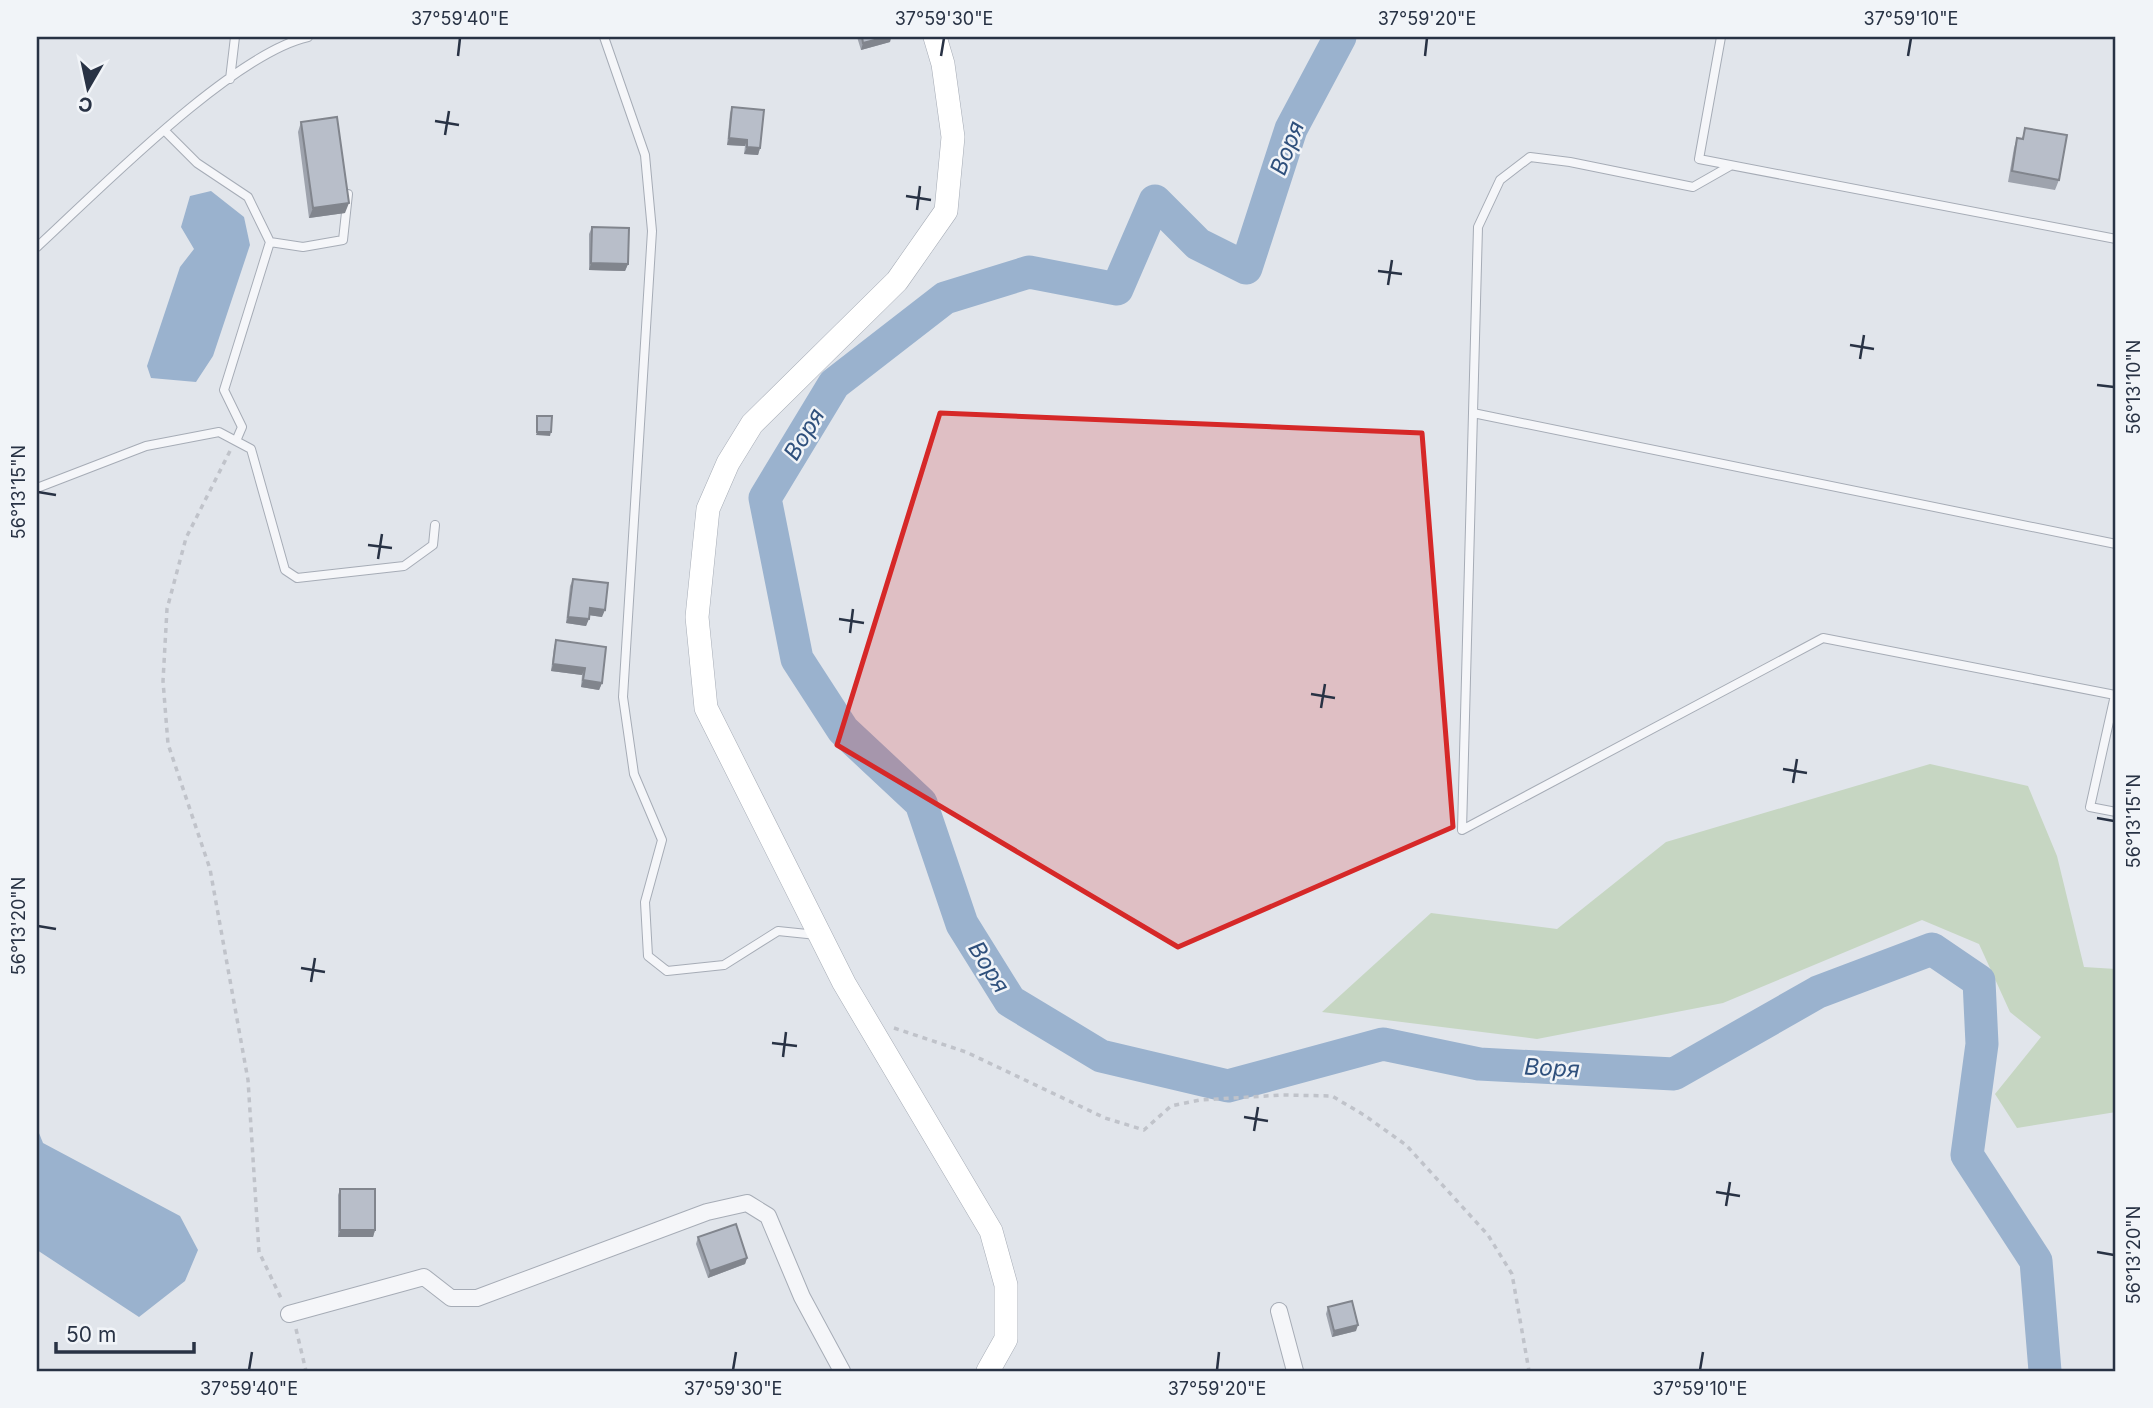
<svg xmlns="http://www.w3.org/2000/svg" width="2153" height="1408" viewBox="0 0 2153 1408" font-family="Inter,sans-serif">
<rect width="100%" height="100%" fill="#e1e5eb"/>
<path fill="#c6d6c2" d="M1930 764 2028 786 2057 856 2084 967 2116 969V1112L2017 1128 1995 1094 2041 1037 2010 1012 1979 944 1922 920 1723 1003 1537 1039 1322 1012 1431 913 1557 929 1666 842Z"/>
<path fill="#9ab2ce" d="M211 191 244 217 250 245 213 356 196 382 151 378 147 366 180 267 194 249 181 227 190 196Z
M37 1128 43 1143 180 1216 198 1250 185 1281 139 1317 37 1250Z"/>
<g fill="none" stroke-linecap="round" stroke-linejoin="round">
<path stroke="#9ab2ce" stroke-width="33" d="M1340 37 1291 129 1246 268 1198 244 1155 201 1117 289 1029 272 945 298 834 384 765 498 797 659 843 730 921 803 962 924 1010 1001 1101 1056 1228 1086 1383 1044 1479 1064 1674 1074 1818 992 1932 949 1979 981 1982 1044 1967 1155 2036 1261 2045 1371"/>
<g stroke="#a6acb6" stroke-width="10">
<path id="lane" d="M604 37 645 155 652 231 623 697 634 774 662 840 645 902 648 956 667 971 724 965 778 931 817 935
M1721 37 1699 159 2116 239
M230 79 235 37
M165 131 197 163 248 197 270 242 303 247 343 240 348 194
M1730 166 1693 187 1570 162 1530 157 1500 180 1478 227 1473 413 2116 544
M37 247C98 191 232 54 308 37
M1473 413 1462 830 1823 638 2115 695 2090 807 2116 812
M236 441 242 427 224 390 270 242
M37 488 146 446 219 432 251 449 285 570 297 578 404 566 433 545 435 525"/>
</g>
<g stroke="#a6acb6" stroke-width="18">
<path id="street" d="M1279 1311 1295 1371
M289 1314 424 1277 451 1298H477L707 1212 747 1203 768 1216 802 1297 842 1371"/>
</g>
<g stroke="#a6acb6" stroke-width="24">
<path id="secondary" d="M935 37 943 64 953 137 946 211 897 281 752 424 728 463 708 509 697 617 706 708 844 983 991 1231 1006 1285V1339L988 1371"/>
</g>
<path stroke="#c0c3ca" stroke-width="3.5" stroke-dasharray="5 5" stroke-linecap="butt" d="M230 451 186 538 167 609 163 681 168 744 210 869 248 1080 259 1252 282 1300
M894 1028 966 1052 1105 1118 1144 1130 1171 1106 1200 1100 1283 1095 1332 1096 1364 1115 1406 1145 1488 1235 1512 1274 1529 1371
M296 1329 306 1371"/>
<use href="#lane" stroke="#f5f6f9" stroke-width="8"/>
<use href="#street" stroke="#f5f6f9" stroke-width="16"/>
<use href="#secondary" stroke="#fff" stroke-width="23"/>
</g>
<path fill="#9ea3ad" d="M857 37H891L890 42 861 50Z
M732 107 760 148 758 155 744 154 745 146 727 145 730 113Z
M301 122 345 213 309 218 298 132Z
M2025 128 2059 180 2055 190 2008 182 2014 148 2017 138 2022 139Z
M592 227 628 264 625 271 589 270V234Z
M573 579 602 617 589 615 586 626 566 623 570 586Z
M556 640 602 683 599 690 581 687 582 675 551 671 554 647Z
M340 1189 375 1230 373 1237H338V1195Z
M698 1237 747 1258 745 1264 708 1278 696 1244Z
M1328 1307 1356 1331 1332 1337 1326 1314Z"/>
<path fill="#81858d" d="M886 37H891L890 42 861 50 863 43Z
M729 138 747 140 745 146 727 145Z
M747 147 760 148 758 155 744 154Z
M349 203 345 213 309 218 313 208Z
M591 263 628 264 625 271 589 270Z
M537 432H551L550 436 536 435Z
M590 608 605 610 602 617 588 615Z
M568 617 589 619 586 626 566 623Z
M553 664 585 668 582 675 551 671Z
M583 680 602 683 599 690 581 687Z
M340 1230H375L373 1237H338Z
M747 1258 745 1264 708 1278 710 1271Z
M1358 1325 1356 1331 1332 1337 1334 1331Z"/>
<path fill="#b8bec9" stroke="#81858d" stroke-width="2" d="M862 37H886L863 43Z
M732 107 764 110 760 148 747 147V140L729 138Z
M337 117 349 203 313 208 301 122Z
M2025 128 2067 135 2059 180 2012 171 2017 138 2023 139Z
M592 227 629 228 628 264 591 263Z
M537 416H552L551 432H537Z
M573 579 608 583 605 610 590 608 589 619 568 617Z
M556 640 606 647 602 683 583 680 585 668 553 664Z
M340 1189H375V1230H340Z
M736 1224 747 1258 710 1271 698 1237Z
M1352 1301 1358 1325 1334 1331 1328 1307Z"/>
<path fill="#d62828" fill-opacity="0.2" stroke="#d62828" stroke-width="5" stroke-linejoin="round" d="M940 413 1422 433 1453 827 1178 947 837 745Z"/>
<path fill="none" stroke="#283244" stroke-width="2.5" d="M458 56 460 38M941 56 944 38M1425 56 1427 38M1908 56 1911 38M435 121 459 125M445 135 449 111M906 196 931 200M917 210 920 186M1378 271 1402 274M1388 285 1392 260M1850 345 1874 349M1860 359 1864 335M2097 385 2114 387M38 492 56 495M368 545 392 548M378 559 382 534M839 619 864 623M850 633 853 609M1311 694 1335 698M1321 708 1325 684M1783 769 1807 773M1793 783 1797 759M2097 818 2114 821M38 926 56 929M301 968 325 972M311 982 315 958M772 1043 797 1046M783 1057 786 1032M1244 1117 1268 1121M1254 1131 1258 1107M1716 1192 1740 1196M1726 1206 1730 1182M2097 1252 2114 1255M249 1370 252 1352M733 1370 736 1352M1217 1370 1219 1352M1700 1370 1703 1352"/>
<g text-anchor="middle" stroke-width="5" stroke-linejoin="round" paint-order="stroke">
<g font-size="23" font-style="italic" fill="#2f507c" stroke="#f1f4f8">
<text transform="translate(1287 148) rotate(-69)" y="8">Воря</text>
<text transform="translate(804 434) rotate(-59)" y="8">Воря</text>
<text transform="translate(989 967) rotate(58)" y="8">Воря</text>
<text transform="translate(1552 1068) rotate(3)" y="8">Воря</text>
</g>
</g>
<rect width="2153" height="1408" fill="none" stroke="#f1f4f8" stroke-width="77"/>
<g transform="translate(88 88) rotate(189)" stroke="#f1f4f8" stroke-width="5" paint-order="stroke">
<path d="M0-5L12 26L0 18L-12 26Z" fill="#283244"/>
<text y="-10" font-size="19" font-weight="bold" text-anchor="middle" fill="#283244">С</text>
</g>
<path d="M56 1342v10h138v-10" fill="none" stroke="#283244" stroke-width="3.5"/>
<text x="66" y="1342" font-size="21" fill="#283244" stroke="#f1f4f8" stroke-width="5" paint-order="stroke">50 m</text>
<rect x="38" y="38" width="2076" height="1332" fill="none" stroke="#283244" stroke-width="2.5"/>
<g font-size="18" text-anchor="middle" fill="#283244">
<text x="460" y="25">37°59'40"E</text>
<text x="944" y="25">37°59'30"E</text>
<text x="1427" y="25">37°59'20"E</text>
<text x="1911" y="25">37°59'10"E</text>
<text transform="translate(2134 387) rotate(-90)" y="6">56°13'10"N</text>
<text transform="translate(19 492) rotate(-90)" y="6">56°13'15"N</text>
<text transform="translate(2134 821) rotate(-90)" y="6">56°13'15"N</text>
<text transform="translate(19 926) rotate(-90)" y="6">56°13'20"N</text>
<text transform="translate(2134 1255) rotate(-90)" y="6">56°13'20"N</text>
<text x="249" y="1395">37°59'40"E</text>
<text x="733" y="1395">37°59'30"E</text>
<text x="1217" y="1395">37°59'20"E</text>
<text x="1700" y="1395">37°59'10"E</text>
</g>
</svg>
